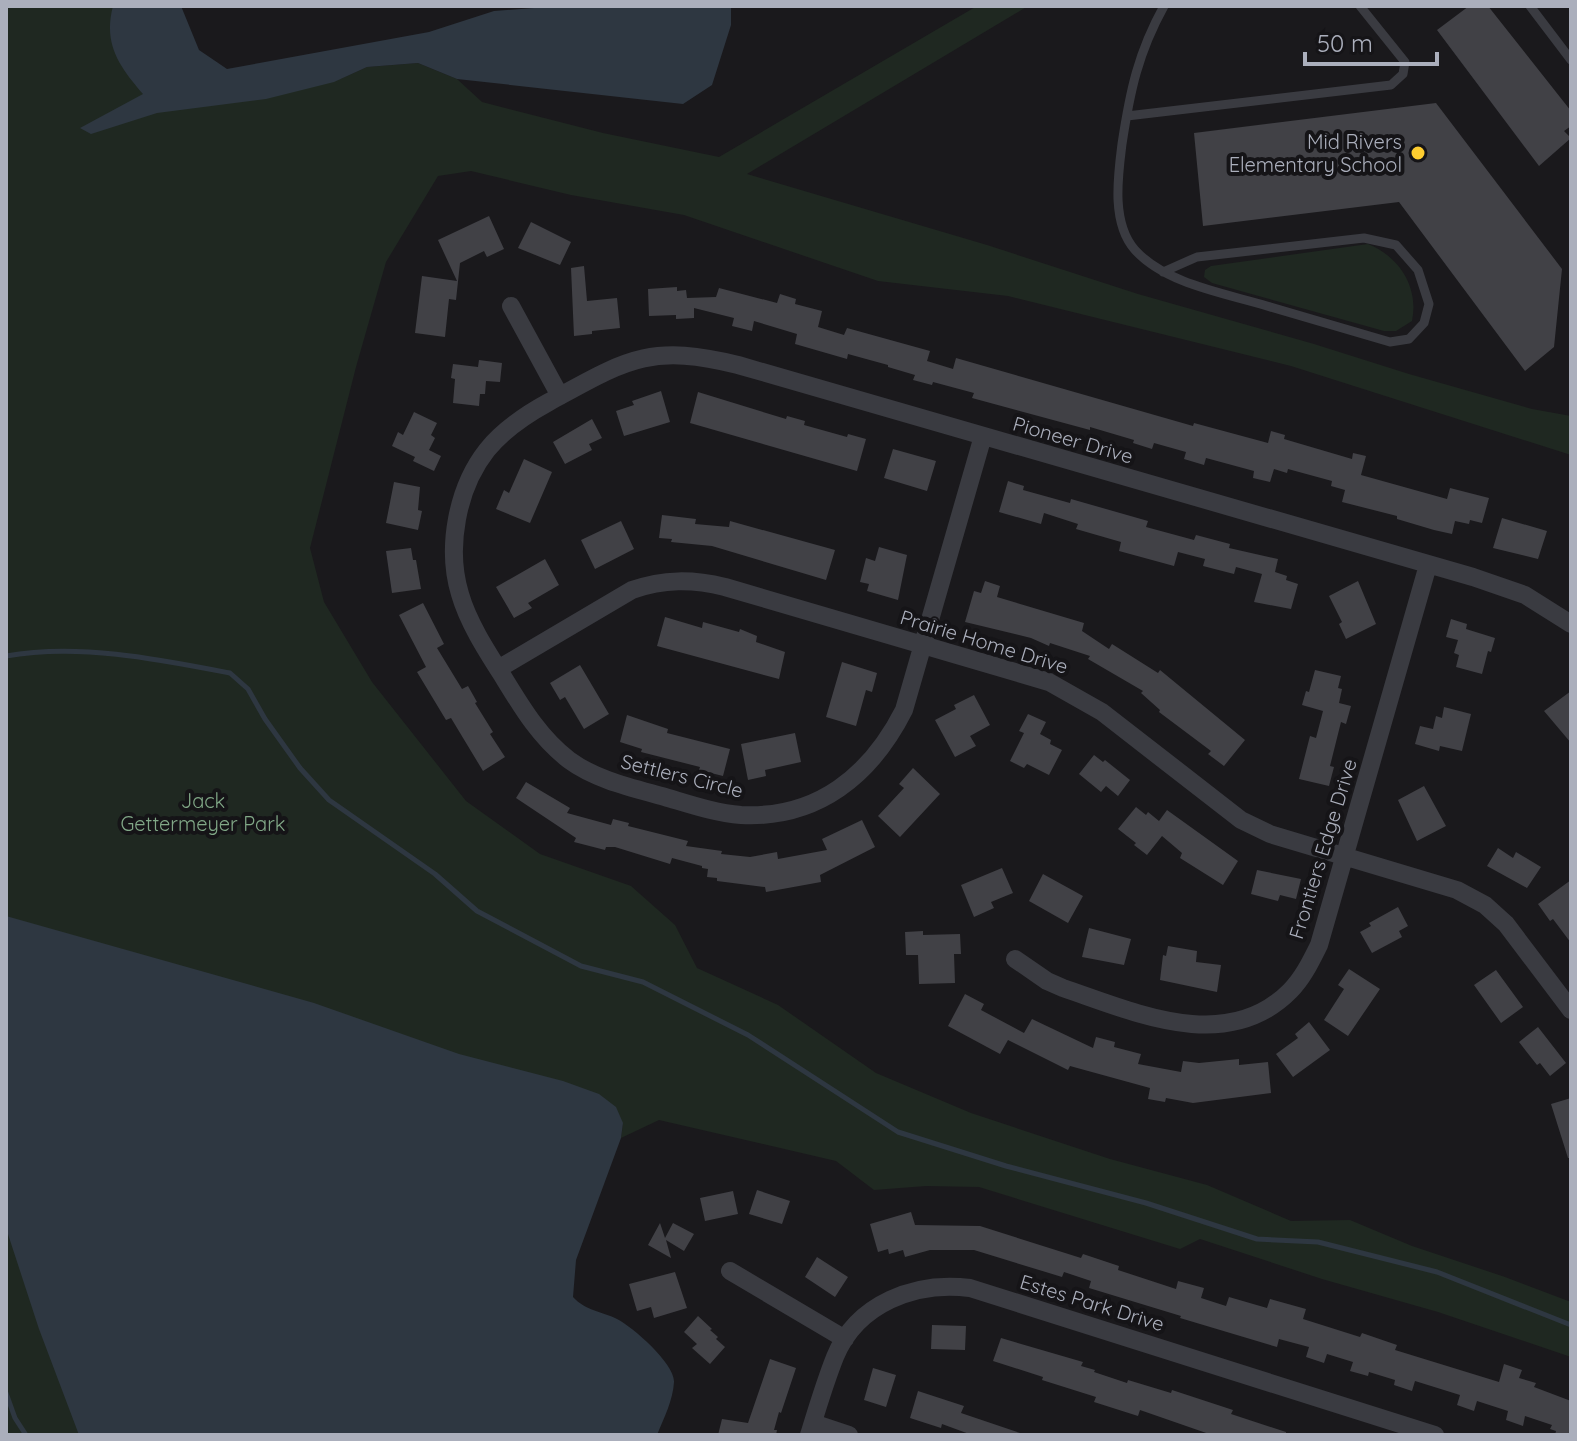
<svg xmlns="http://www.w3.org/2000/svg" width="1577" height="1441" viewBox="0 0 1577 1441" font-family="Quicksand,sans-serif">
<rect width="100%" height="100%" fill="#1a191c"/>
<path fill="#1f2821" d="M6 6H122L161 95 340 79 367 67 418 63 457 79 482 102 603 133 719 157 977 6H1028L747 174 987 245 1138 294 1314 344 1409 374 1532 409 1571 416V455L1291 366 1008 296 878 281 684 215 571 195 471 171 438 176 386 262 356 367 310 548 324 602 372 682 466 801 540 854 631 886 675 925 697 968 778 1005 876 1073 971 1113 1110 1159 1207 1185 1291 1221 1350 1220 1412 1246 1505 1277 1571 1302V1357L1438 1312 1322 1279 1200 1239 1180 1249 979 1187 926 1186 874 1190 836 1161 659 1120 621 1138 623 1123 6 958Z
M1368 244C1400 257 1419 288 1412 321L1396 331H1384L1212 283 1204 277 1205 270 1211 266Z
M6 1116 111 1435H6Z"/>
<path fill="#2e3741" d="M113 6H181L199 50 227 69 429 32 494 11 560 6H731V25L712 85 683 104 457 79 418 63 367 67 334 82 266 99 157 113 91 134 80 128 143 94C119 66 103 44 113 6Z
M6 916 314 1003 459 1054 563 1081 599 1094 616 1107 623 1123 621 1138 576 1260 573 1297C586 1311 601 1311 617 1319 633 1327 675 1364 674 1382 673 1400 664 1418 657 1435H79L39 1329 6 1228Z"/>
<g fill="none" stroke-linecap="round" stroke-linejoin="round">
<path stroke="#2e3741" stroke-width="5" d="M6 656C78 643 158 659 230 673L248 689 265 719 300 768 329 800 435 874 477 911 581 966 643 982 748 1035 898 1132 1006 1166 1146 1203 1257 1239 1318 1242 1437 1272 1571 1325
M6 1393 15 1418 26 1435"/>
</g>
<path fill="#414146" d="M1469 6H1488L1571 111V126L1564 131 1571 138 1539 166 1437 30Z
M1436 103 1562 269 1554 347 1525 371 1399 202 1203 226 1194 133Z
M489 216 504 249 487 257 484 251 460 263 456 300 449 299 445 337 415 333 422 276 457 281 438 240Z
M531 222 571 242 560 265 518 248Z
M584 266 587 301 617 298 620 328 592 331V334L574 336 571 268Z
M677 287V291L686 290 687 298 716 297 719 288 777 303 780 294 796 299 795 304 822 311 818 327 844 335 847 328 930 351 927 361 953 369 956 358 1193 426 1194 423 1268 443 1271 431 1285 435 1284 439 1352 459 1353 453 1366 456 1361 475 1447 499 1450 488 1489 498 1482 523 1470 520 1469 524 1455 521 1452 534 1434 530 1397 519V516L1342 502 1345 490 1331 486 1332 481 1288 469 1287 473 1274 469 1270 482 1253 478 1254 471 1206 458 1204 465 1184 459 1186 452 1154 443 1152 449 1133 443 1134 440 1090 427V430L972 398 974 393 933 382 932 385 913 380 915 375 888 367V365L848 354 847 359 795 344 797 334 754 321 752 331 732 326 734 318 694 308V318L676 319V315L649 316 648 289Z
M479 360 502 363 500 382 486 381 485 394H480L479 406 453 403 455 379 451 378 453 364 478 367Z
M661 391 670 422 624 436 616 411 634 405 632 401Z
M698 392 786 419 787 416 805 421 804 425 847 437 848 434 866 439 857 471 690 423Z
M414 412 437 423 431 435 435 438 429 450 441 456 434 471 413 461 415 457 392 446 398 432 403 435Z
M592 419 602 438 589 444 592 450 565 464 553 442Z
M893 449 936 461 927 491 884 478Z
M524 459 552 472 530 523 496 509 504 490 509 493Z
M1008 481 1024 486 1023 490 1070 503 1071 499 1148 521 1146 527 1194 540 1196 535 1230 544 1229 548 1278 559 1275 572 1287 576 1286 580 1298 584 1291 609 1254 602 1262 574 1236 567 1234 574 1203 566 1205 559 1178 552 1174 566 1119 551 1121 542 1076 529 1078 524 1044 513 1041 524 999 512Z
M394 482 420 487 418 510 422 511 418 530 386 523Z
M662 515 696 519 695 524 729 527 730 521 835 550 826 580 712 546 671 542 672 539 659 538Z
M1502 518 1547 531 1538 559 1493 548Z
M621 521 634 549 595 569 581 540Z
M879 547 907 555 898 600 867 591 869 584 860 582 866 558 875 561Z
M411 548 413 560H416L421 589 392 593 386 551Z
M545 559 559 585 528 603 532 608 514 618 496 587Z
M985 581 1000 586 997 597 1084 623 1082 631 1109 649 1112 644 1158 673 1160 670 1245 740 1224 766 1208 754 1211 751 1159 712 1160 710 1141 693 1143 691 1088 659 1090 656 1050 643 1049 646 1031 638 965 622 974 591 981 593Z
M1358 581 1376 624 1346 639 1339 624 1342 622 1329 596Z
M423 603 444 644 437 648 462 689 468 686 477 702 475 703 493 732 490 734 505 757 483 771 451 718 446 720 417 672 426 667 399 615Z
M665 617 702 628 703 622 739 632 740 629 757 636 756 642 785 652 779 679 657 646Z
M1451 619 1467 624 1466 629 1495 638 1491 652 1488 651 1482 674 1456 667 1459 655 1454 653 1458 640 1446 637Z
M842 662 877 673 872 692 866 690 856 726 826 717Z
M580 665 609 714 584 729 565 697 560 700 550 683Z
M1315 670 1341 676 1338 688 1342 689 1339 703 1351 706 1346 724 1341 722 1330 766 1334 767 1329 786 1299 779 1310 736 1316 738 1323 711 1302 705 1306 691 1309 692Z
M1571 691V743L1544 711Z
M974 695 990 725 970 736 976 746 955 757 935 720 956 709 954 705Z
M1444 707 1471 714 1462 751 1440 746 1439 751 1415 744 1420 726 1433 729 1436 716 1442 718Z
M1028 714 1046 722 1040 734 1051 740 1050 744 1062 750 1049 775 1027 764 1024 768 1010 761 1024 733 1019 731Z
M627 715 668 729 667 733 730 749 723 776 699 770 700 767 641 752 642 749 620 742Z
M795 733 801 762 765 770 766 776 748 780 741 744Z
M1094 755 1103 762 1105 760 1130 780 1118 796 1106 786 1101 792 1079 774Z
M913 768 940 794 900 837 878 816 904 788 899 784Z
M526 782 570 808 567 813 611 825 613 819 629 823 628 826 688 841 686 846 722 851 721 854 750 857 777 852 778 859 827 850 822 839 862 820 875 847 820 875 821 882 766 892 765 887 717 881V878L707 877 708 869 702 868V866L672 858 670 864 615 847H606L605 850 574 842 576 838 516 798Z
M1424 786 1446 826 1417 841 1398 800Z
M1136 807 1146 815 1148 812 1159 821 1167 810 1238 861 1223 885 1180 858 1182 853 1162 836 1147 855 1134 845 1136 843 1118 829Z
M1498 848 1513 858 1516 852 1541 867 1527 888 1487 866Z
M1002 868 1013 893 991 902 994 908 974 917 961 885Z
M1257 870 1301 879 1296 899 1280 895 1278 901 1251 894Z
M1043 874 1083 896 1068 923 1029 901Z
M1571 880V943L1553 919 1550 921 1538 904Z
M1398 907 1408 926 1399 931 1402 937 1372 953 1360 932 1371 926 1369 923Z
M1089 928 1131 939 1124 965 1082 957Z
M923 931V935L960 934 961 954H954L955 983 919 984 918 955H906L905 932Z
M1168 946 1197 951 1196 962 1221 965 1217 992 1160 980 1163 955 1166 956Z
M1349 969 1380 989 1348 1036 1324 1020 1344 989 1338 985Z
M1496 970 1523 1007 1501 1023 1474 985Z
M965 994 984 1004 981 1010 1024 1033 1032 1019 1093 1048 1096 1037 1115 1042 1114 1047 1141 1054 1138 1064 1181 1072 1183 1061 1199 1063 1239 1059V1065L1268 1062 1271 1093 1193 1103 1166 1098 1165 1102 1148 1099 1150 1088 1070 1066 1068 1070 1008 1040 1000 1054 948 1026Z
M1309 1022 1330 1050 1293 1077 1276 1054 1298 1038 1295 1034Z
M1538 1027 1566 1063 1550 1076 1540 1063 1537 1065 1519 1042Z
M1571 1098V1158H1568L1551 1104Z
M757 1190 790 1201 782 1224 749 1214Z
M733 1191 738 1214 705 1221 700 1198Z
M911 1212 915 1225 980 1226 1081 1258 1083 1254 1119 1266 1118 1270 1176 1289 1178 1281 1204 1288 1201 1298 1226 1306 1229 1297 1267 1308 1270 1299 1306 1309 1303 1319 1360 1337 1362 1333 1397 1345 1395 1350 1499 1382 1504 1364 1522 1370 1519 1378 1536 1383 1534 1387 1571 1401V1435H1555L1556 1431 1550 1429 1552 1425 1525 1416 1523 1426 1506 1420 1508 1411 1477 1401 1474 1411 1457 1405 1460 1395 1415 1381 1412 1391 1394 1385 1395 1380 1369 1372 1368 1376 1350 1371 1353 1362 1327 1354 1324 1363 1306 1357 1309 1347 1279 1339 1277 1347 1180 1318 1181 1316 1089 1288 1091 1281 1064 1272 1062 1277 974 1250H930L905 1257 903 1250 889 1254 888 1249 878 1252 870 1224Z
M660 1223 665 1238 673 1223 694 1234 684 1251 666 1240 671 1258 648 1245Z
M817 1257 848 1277 835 1297 805 1277Z
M675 1272 687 1308 654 1318 651 1307 637 1311 629 1284Z
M698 1316 712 1329 710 1330 718 1337 716 1339 725 1347 710 1364 692 1348 697 1344 684 1332Z
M932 1325 966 1326 965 1350 931 1349Z
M1001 1338 1083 1362 1081 1366 1095 1370 1094 1372 1127 1383 1128 1380 1171 1393 1172 1390 1233 1410 1231 1414 1286 1432V1435H1212L1140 1410 1138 1416 1094 1402 1096 1397 1042 1380 1043 1377 993 1361Z
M770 1359 796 1368 781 1413 779 1412 774 1430H777L776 1435H718L722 1419 748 1423Z
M873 1368 896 1375 886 1407 864 1400Z
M918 1391 964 1406 961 1413 1020 1433 1019 1435H972L942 1424 941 1428 910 1418Z"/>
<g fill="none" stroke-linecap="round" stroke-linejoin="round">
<path stroke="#3a3b41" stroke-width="9" d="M1530 6 1571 60
M1127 116 1391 85 1403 74 1405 62 1360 6
M1163 272 1197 257 1364 238 1396 245 1418 270 1429 304 1424 323 1409 339 1390 342C1349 330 1308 318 1267 306 1224 293 1166 284 1135 250 1111 223 1118 176 1122 144 1130 91 1138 53 1164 6"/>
<path stroke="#3a3b41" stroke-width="18" d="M511 306 560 396
M983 436 904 710C871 775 818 819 741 815 715 813 689 804 665 797 633 788 596 780 569 760 539 737 521 706 502 675 486 650 468 622 460 594 446 548 457 488 487 450 503 430 527 414 549 402 626 360 649 343 738 365L1473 577 1525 595 1571 624
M498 669 632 590C664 579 692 579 725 587L1049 682 1102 712 1241 820 1270 834 1457 890 1485 905 1506 924 1571 1010
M1015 959 1047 981 1063 988C1134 1012 1227 1055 1290 991 1303 978 1311 961 1319 945L1428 565
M730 1271 845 1339
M813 1423 849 1435
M809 1435C817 1409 825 1382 835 1357 857 1303 916 1281 970 1288L1435 1435"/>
</g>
<circle fill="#fecd30" stroke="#151417" stroke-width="3" cx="1418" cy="153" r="8"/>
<g text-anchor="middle" stroke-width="8" stroke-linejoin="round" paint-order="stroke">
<g font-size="20" fill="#abafbc" stroke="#151417" text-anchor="end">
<text x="1402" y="149">Mid Rivers<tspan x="1402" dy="23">Elementary School</tspan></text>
</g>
<g font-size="20" fill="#abafbc" stroke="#151417">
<text transform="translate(1073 440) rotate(16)" y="7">Pioneer Drive</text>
<text transform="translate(984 642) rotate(17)" y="7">Prairie Home Drive</text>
<text transform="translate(682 776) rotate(14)" y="7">Settlers Circle</text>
<text transform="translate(1323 849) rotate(-73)" y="7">Frontiers Edge Drive</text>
<text transform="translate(1092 1303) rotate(17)" y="7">Estes Park Drive</text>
</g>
<g font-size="20" fill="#81a887" stroke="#151417">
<text x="203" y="808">Jack<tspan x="203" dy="23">Gettermeyer Park</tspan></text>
</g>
</g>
<rect width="1577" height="1441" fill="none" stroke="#abafbc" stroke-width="16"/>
<path d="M1305 52v12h132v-12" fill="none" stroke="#abafbc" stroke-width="4"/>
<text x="1317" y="52" font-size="24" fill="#abafbc" stroke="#151417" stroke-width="6" paint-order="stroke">50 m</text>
</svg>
